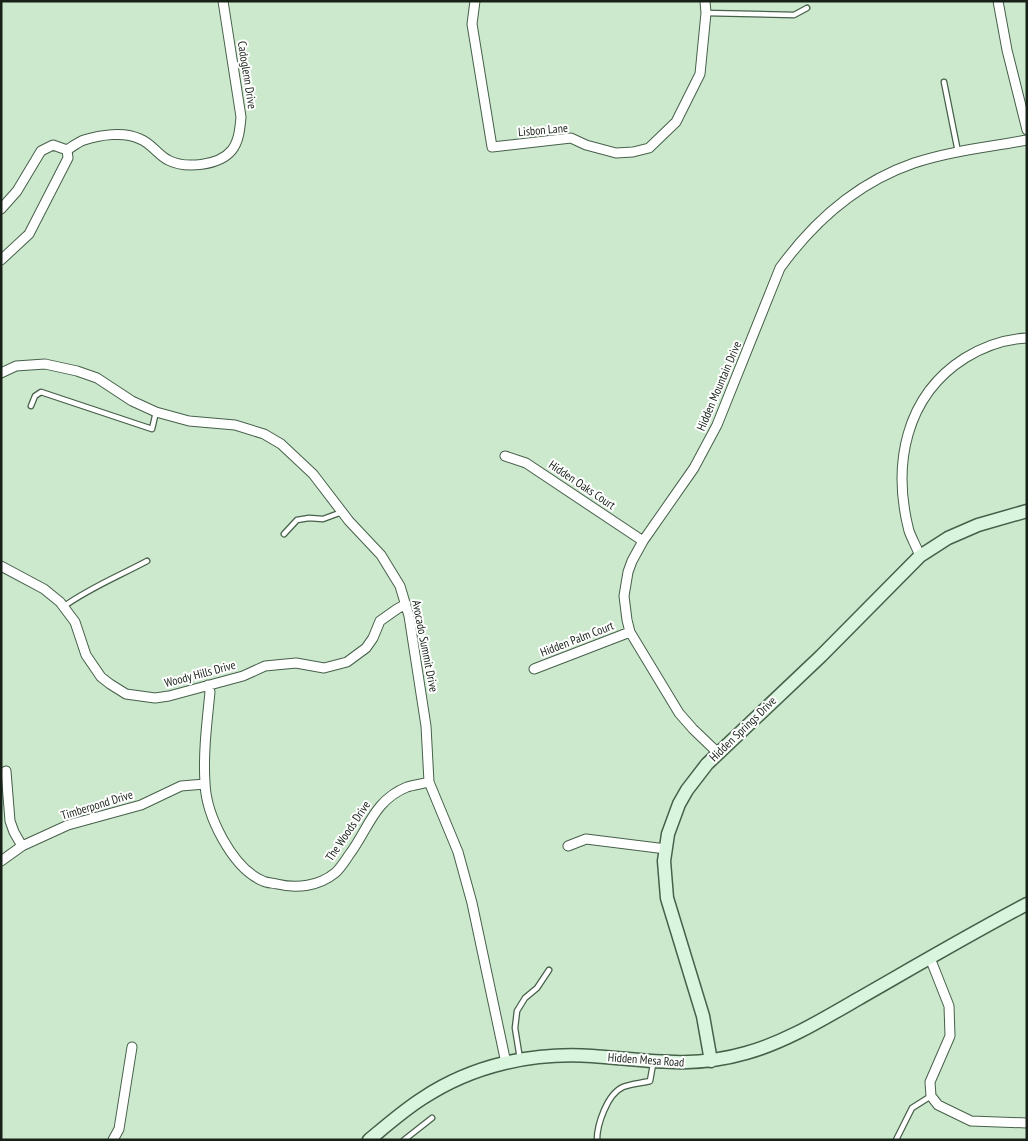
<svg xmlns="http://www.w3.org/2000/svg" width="1028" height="1141" viewBox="0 0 1028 1141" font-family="'PT Sans Narrow',sans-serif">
<rect width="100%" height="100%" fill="#cce9ce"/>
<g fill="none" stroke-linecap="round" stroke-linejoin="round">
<g stroke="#466049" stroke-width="7">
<path id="lane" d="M706 13 794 15 807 8
M944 82 958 152
M31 406 35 396 41 392 152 429 156 412
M284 534 297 520 309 518 323 519 342 512
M63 607C89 588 119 576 147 561
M520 1059 515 1028 517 1011 525 998 537 988 549 970
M404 1140 432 1118
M597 1140C597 1125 607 1094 623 1087 630 1084 642 1083 650 1081L653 1064
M896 1140 912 1108 931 1096"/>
</g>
<g stroke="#466049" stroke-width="11">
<path id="street" d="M475 1 472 24 492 147 571 138 586 145 616 153 633 152 649 148 676 122 700 74 706 13 705 1
M998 1 1007 50 1027 130
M67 150C72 147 78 142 84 140 100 135 124 131 140 139 151 143 158 155 168 160 185 169 219 166 232 150 239 141 240 128 241 117L223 1
M1 209 17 191 41 151 53 145 67 150
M1 260 29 234 68 158 67 150
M1 373 16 366 45 364 77 371 97 378 132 401 156 412 189 421 235 425 264 434 281 444 313 474 349 521 381 555 400 586 409 616 426 726 429 782 458 852 472 903 506 1063
M505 456 526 463 643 541
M920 556C917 548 912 539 909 531 892 465 905 396 965 358 983 347 1006 339 1027 338
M1 566 44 589 60 602 75 622 86 655 101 677 110 684 126 694 155 698 169 696 243 676 265 666 296 663 324 668 347 662 366 648 373 638 380 621 397 609 406 604
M534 669 630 632
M208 685 210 692C207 722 203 753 205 783 206 815 232 868 263 881 267 883 273 883 277 884 297 889 319 886 335 873 340 869 345 861 349 855 368 830 374 800 407 787 413 785 422 784 429 782
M718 753 693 729 679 713 630 632 627 620 624 596 628 572 632 561 643 541 694 468 717 425 780 268C814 221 859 182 914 163 950 151 989 147 1027 140
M6 771 10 821 14 832 22 846
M568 846 586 839 666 849
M1 861 22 846 68 825 141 805 181 786 205 784
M930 958 949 1006 950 1036 930 1082 931 1096 938 1105 971 1121 1027 1123
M113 1140 119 1129 132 1047"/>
</g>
<g stroke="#466049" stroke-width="15">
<path id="secondary" d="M711 1061 703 1016 667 898 664 861 668 834 679 804 687 790 707 764 821 656 920 556 948 538 978 525 1027 511
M369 1140C387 1125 404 1110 423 1098 473 1065 533 1052 592 1056 647 1060 691 1069 746 1053 786 1042 823 1019 858 999 914 967 970 934 1027 904"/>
</g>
<use href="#lane" stroke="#fff" stroke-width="4.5"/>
<use href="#street" stroke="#fff" stroke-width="9"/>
<use href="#secondary" stroke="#daf5dd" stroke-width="12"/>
</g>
<g text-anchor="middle" stroke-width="4" stroke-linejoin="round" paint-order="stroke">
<g font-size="12" fill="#172118" stroke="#fff">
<text transform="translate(247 75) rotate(81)" y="4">Cadoglenn Drive</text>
<text transform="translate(543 130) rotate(-5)" y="4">Lisbon Lane</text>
<text transform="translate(719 386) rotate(-67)" y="4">Hidden Mountain Drive</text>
<text transform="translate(582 485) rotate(34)" y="4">Hidden Oaks Court</text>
<text transform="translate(577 639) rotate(-21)" y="4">Hidden Palm Court</text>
<text transform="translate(425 646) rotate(79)" y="4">Avocado Summit Drive</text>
<text transform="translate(200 674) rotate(-15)" y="4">Woody Hills Drive</text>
<text transform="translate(743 729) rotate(-44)" y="4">Hidden Springs Drive</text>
<text transform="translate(97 805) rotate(-17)" y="4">Timberpond Drive</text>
<text transform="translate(348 831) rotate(-56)" y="4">The Woods Drive</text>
<text transform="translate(646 1060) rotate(4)" y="4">Hidden Mesa Road</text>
</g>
</g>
<rect width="1028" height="1141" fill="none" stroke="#172118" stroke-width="5"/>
</svg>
